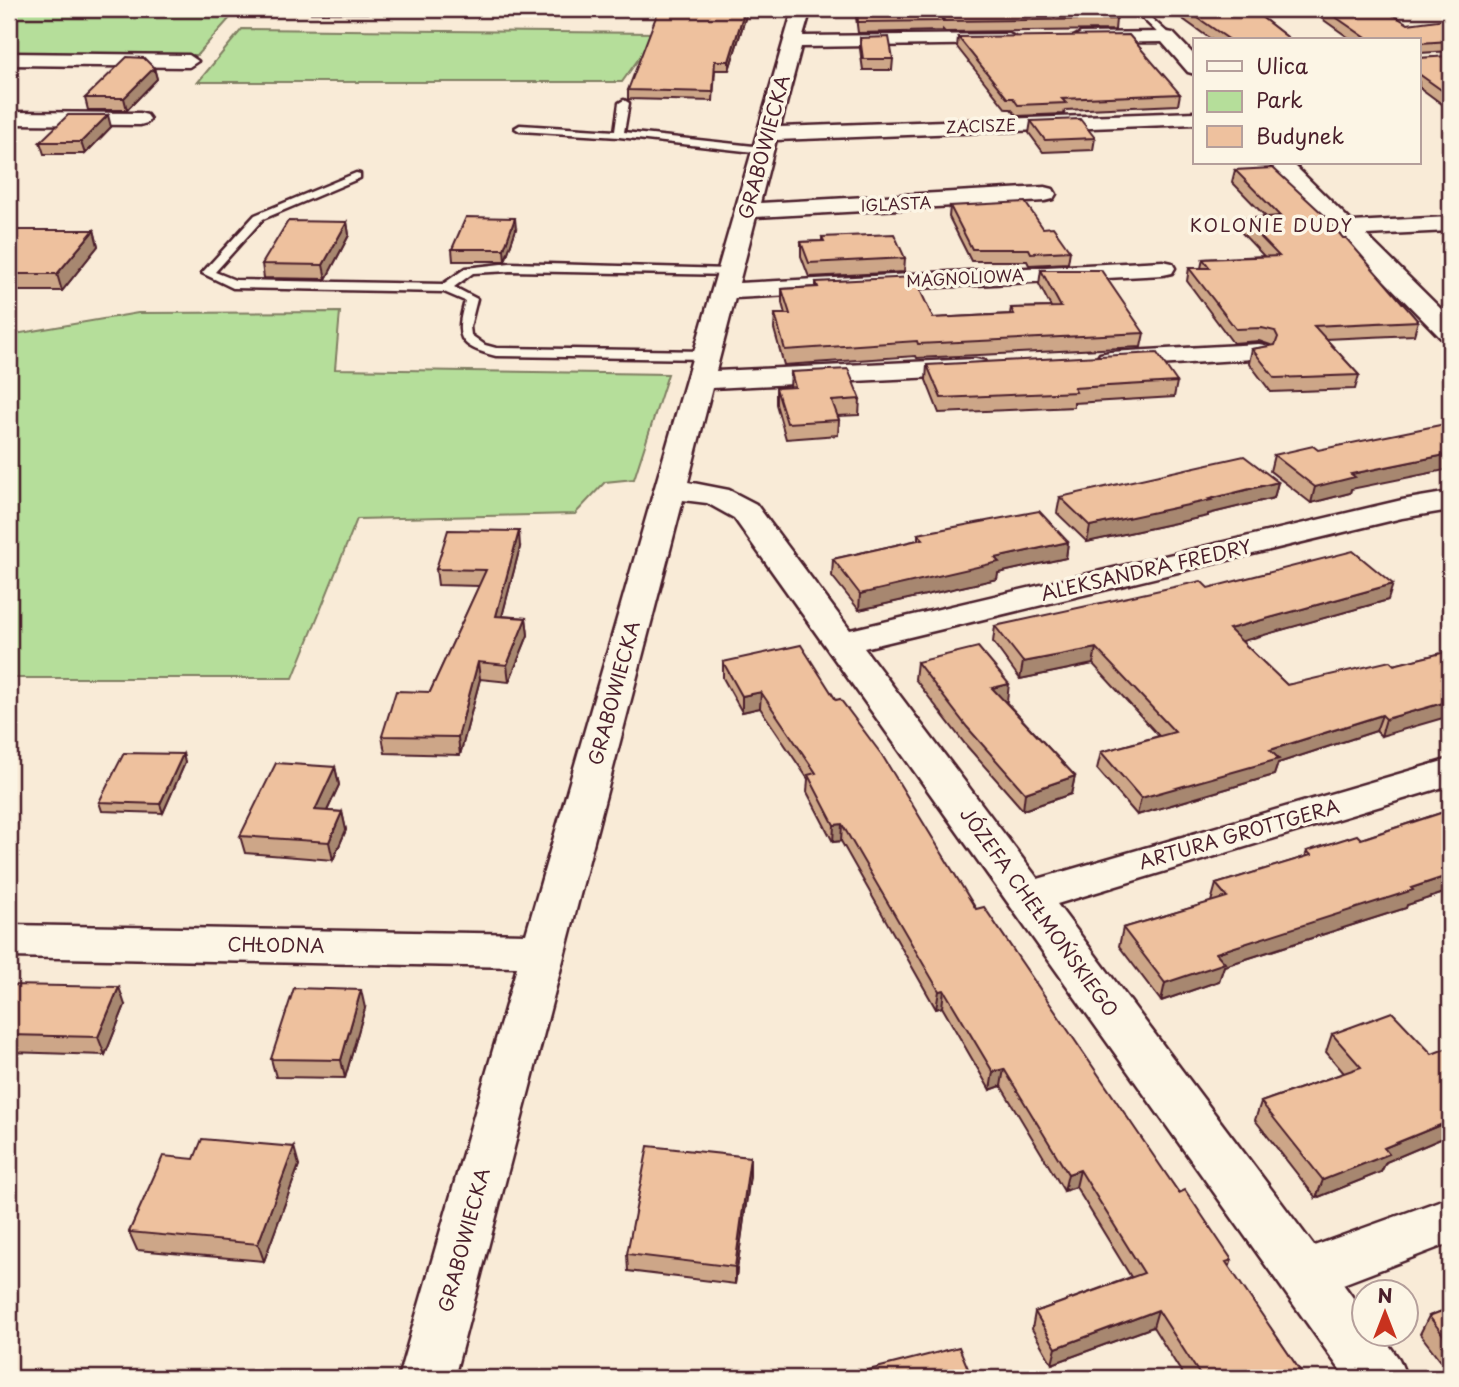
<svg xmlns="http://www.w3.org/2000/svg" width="1459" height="1387" viewBox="0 0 1459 1387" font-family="'Playpen Sans',sans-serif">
<rect width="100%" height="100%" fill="#f9ebd7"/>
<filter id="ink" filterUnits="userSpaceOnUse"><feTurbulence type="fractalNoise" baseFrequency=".0143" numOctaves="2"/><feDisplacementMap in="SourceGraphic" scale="14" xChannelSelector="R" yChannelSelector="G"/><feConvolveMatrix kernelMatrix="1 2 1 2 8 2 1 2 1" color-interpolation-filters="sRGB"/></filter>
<g filter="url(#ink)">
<path fill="#b5de9a" stroke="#807e62" stroke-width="2" d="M9 9H238L197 55 9 54Z
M242 29 657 33 622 82H198Z
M340 312 335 369 668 374 634 479 605 482 575 514 357 519 293 678H9V335L138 313Z"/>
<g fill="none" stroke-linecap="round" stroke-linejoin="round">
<g stroke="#4a1f2b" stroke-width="5">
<path id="lane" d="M1133 9H1141L1170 35V39H1164Z
M624 100 629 103 624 132 763 147 768 150 763 153 619 137 520 131 515 128 520 125 615 131 619 103Z
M356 173 360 174V178L263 219 215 272 235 280 443 284 466 268 510 263 730 269 734 271V275L510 271 473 273 454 287 477 299 470 327 471 335 485 345 496 348 707 351 713 355 707 359 496 356C457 346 455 337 465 301L444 292 233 288 202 273 255 215Z"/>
</g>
<g stroke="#4a1f2b" stroke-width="5">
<path id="street" d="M793 9H811L803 36 1009 34 1018 39 1009 44 801 47 780 127 1195 112V124L776 140 760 203 1045 187 1053 189 1056 194 1053 199 1045 201 756 217 739 283 1163 261 1172 263 1175 268 1172 273 1163 275 735 298 716 371 975 359 985 361 989 367 985 373 975 375 712 388 688 482 729 490 756 504 850 630 1402 500 1450 492V510L1402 518 864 648 1038 879 1450 759V785L1057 904 1314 1246 1450 1197V1243L1343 1284 1364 1313V1334H1381L1399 1359 1407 1378H1346L734 518 707 503 683 500 454 1378H398L517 967 9 957V925L526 934Z
M1167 32 1173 33 1195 56V74L1188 72 1162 42 1081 43 1072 38 1081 33Z
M9 53 189 55 198 61 189 67 9 65Z
M9 112 140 113 147 115 150 119 147 123 140 125 9 124Z
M1269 163H1292L1352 222 1450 217V231L1366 235 1450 318V340L1441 338Z
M1259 344 1269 346 1272 352 1269 358 1110 368 1100 366 1096 360 1100 354 1110 352Z"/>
</g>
<use href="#lane" fill="#fcf5e5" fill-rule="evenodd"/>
<use href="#street" fill="#fcf5e5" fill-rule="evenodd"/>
</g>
<path fill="#cda688" stroke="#4a1f2b" stroke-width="2" d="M310 9H646L645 14 311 13Z
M748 9 729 70H715L713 101 628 99V90Z
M855 9H1107L1116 19 1115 30 945 32 943 30V31L858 33Z
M1181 9H1251L1291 40H1212L1180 17Z
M1311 9H1383L1408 24 1450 21V51L1420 53V58L1450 56V110L1419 87V40H1352L1311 11Z
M958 37 1180 94 1178 105 1065 110 1064 114 1017 116 1011 109H1006L957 47Z
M860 38 893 59 892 70H863L860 49Z
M154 68 157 79 127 110H88L85 98Z
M1031 121 1095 138 1093 150 1043 152 1029 133Z
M111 127 85 154H44L40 142Z
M1235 170 1343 238 1418 321 1414 335 1326 339 1359 375 1355 389 1271 392 1249 363 1252 349 1272 346 1271 345 1259 341 1233 343 1187 281 1189 268H1201L1203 259 1264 256 1240 231 1243 219 1266 217 1232 182Z
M950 206 1043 228 1070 251 1068 263 1029 265 1027 261H971L949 217Z
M347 222 349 235 326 279 264 278 262 264Z
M516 229 505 261H453L452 249Z
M9 230H94L98 246 62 291H9Z
M822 237 905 258 904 272 809 277 801 256V242L822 241Z
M1041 270 1144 333 1141 347 917 358 916 356 784 365 774 329 775 314H785L782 303V289L816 287V282L933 318 1010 314 1011 308 1051 307 1039 284Z
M927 365 1177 382 1174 397 1074 403V407L939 413 926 380Z
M791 372 860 399 859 415 838 416 839 420 838 435 786 439 776 404V388H790Z
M1274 455 1351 489 1350 493 1311 503 1270 471Z
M1278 482 1274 498 1208 514V516L1087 542 1057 513 1060 497Z
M918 534 1068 542 1066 558 998 573 997 579 859 610 832 576 833 559 918 540Z
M520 547 502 616 526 618 528 635 509 682 480 679 460 755 385 753 382 736 430 692 479 586 438 585 436 569Z
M1208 588 1388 600 1241 641 1287 685 1394 665 1450 651 1381 736 1376 731 1278 763 1274 775 1137 815 1097 769 1101 752 1159 736 1093 664 1020 679 993 642 995 626Z
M723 662 836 700 976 909 1179 1193 1232 1260 1229 1268 1305 1378H1185L1153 1327 1052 1364 1032 1329 1035 1312 1131 1277 1076 1187 1064 1191 1001 1086 990 1090 942 1007 936 1009 841 841 833 842 807 792 808 779 760 708 742 712 723 678Z
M917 662 1007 701H1005L1075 776 1071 794 1023 810 965 744 915 679Z
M183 754 185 763 163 813 102 811 99 802Z
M335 767 339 785 327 811 342 812 346 830 333 860 245 853 240 836Z
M1450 810V891L1407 905 1406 908 1224 966 1219 981 1161 1001 1119 946 1123 928 1211 902 1216 884 1305 857 1307 851 1361 839Z
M9 985 125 1005 105 1055 9 1052Z
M365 1008 345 1078 276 1077 271 1059Z
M1332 1034 1450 1135 1386 1162 1381 1172 1316 1198 1255 1120 1261 1102 1344 1073 1326 1052Z
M750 1157V1175L735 1284 628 1271 627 1254Z
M194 1159 299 1165 264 1261 137 1250 129 1232Z
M1450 1308V1373L1420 1334 1429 1316Z"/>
<path fill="#a7876f" stroke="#4a1f2b" stroke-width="2" d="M745 9H748L729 70V61Z
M154 68 157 79 127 110 124 98Z
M108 115 111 127 85 154 81 142Z
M515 218 516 229 505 261 504 249Z
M347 222 349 235 326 279 323 265Z
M94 230 98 246 62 291 57 274Z
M1450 454V469L1351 489 1350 493 1311 503 1315 487 1351 474Z
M1278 482 1274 498 1208 514V516L1087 542 1090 526 1209 499Z
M519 531 520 547 498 632 496 616Z
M1068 542 1066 558 998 573 997 579 859 610 860 594 995 558Z
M1393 584 1388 600 1225 646 1229 629Z
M526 618 528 635 509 682 507 665Z
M1096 648 1093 664 1020 679 1023 662Z
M478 662 480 679 460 755 458 737Z
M1009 684 1007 701 990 705 992 688Z
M761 692 760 708 742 712V696Z
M1450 701V716L1381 736 1386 719Z
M1382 715 1376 731 1278 763 1274 775 1137 815 1141 798 1270 750Z
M183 754 185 763 163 813 160 804Z
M335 767 339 785 319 828 315 810Z
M1075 776 1071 794 1023 810 1025 793Z
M342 812 346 830 333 860 329 842Z
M842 824 841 841 833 842 834 825Z
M1450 875V891L1407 905 1406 908 1224 966 1219 981 1161 1001 1165 983 1216 953Z
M119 987 125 1005 105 1055 98 1037Z
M361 990 365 1008 345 1078 341 1060Z
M944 990 942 1007 936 1009 939 991Z
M1004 1069 1001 1086 990 1090 993 1072Z
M1450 1121V1135L1386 1162 1381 1172 1316 1198 1323 1180 1384 1148Z
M294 1147 299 1165 264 1261 258 1244Z
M750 1157V1175L735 1284V1267Z
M1080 1170 1076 1187 1064 1191 1068 1174Z
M1158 1310 1153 1327 1052 1364 1056 1348Z"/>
<path fill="#eec19e" stroke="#4a1f2b" stroke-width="2" d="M659 9H745L729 61H715L713 92 628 90Z
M857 9H1107L1116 19 945 21 937 11 943 21 858 22Z
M1185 9H1251L1291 40H1230Z
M1324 9H1383L1408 24 1445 19 1450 21V41L1420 43V58L1450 56V96L1419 74V40H1369Z
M1129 35 1180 94 1062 99 1066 103 1018 105 1013 98H1007L958 37Z
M889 37 893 59H863L860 38Z
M127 57 144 58 154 68 124 98H85Z
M68 115H108L81 142H40Z
M1080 119 1095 138 1045 140 1031 121Z
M1273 168 1325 216 1343 238H1346L1418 321 1314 326 1359 375 1275 378 1252 349 1275 345 1278 337 1275 331 1262 328 1236 329 1189 268H1210L1203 259 1279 256 1243 219 1280 216 1235 170Z
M1025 202 1043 228 1053 227 1070 251 1031 253 1029 249H972L950 206Z
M466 217 515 218 504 249H452Z
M288 221 347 222 323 265 262 264Z
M9 230H94L57 274H9Z
M894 234 905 258 809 263 801 242 824 241 822 237Z
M1041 270H1101L1144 333 918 344 917 341 785 350 775 314H790L782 289 818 287 816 282 914 277 933 318 1014 314 1011 308 1061 307Z
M1157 353 1177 382 1074 388 1076 392 941 398 927 365Z
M848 369 860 399 832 401 839 420 787 423 776 388 795 387 791 372Z
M1450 423V454L1351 474 1355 477 1315 487 1274 455 1313 446 1318 450Z
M1244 456 1278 482 1209 499 1211 500 1090 526 1060 497Z
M1039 511 1068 542 995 558 999 562 860 594 833 559 923 539 918 534Z
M448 530 519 531 496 616 526 618 507 665 478 662 458 737 382 736 396 691 430 692 486 570 436 569Z
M1353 551 1393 584 1229 629 1287 685 1390 661 1394 665 1450 651V701L1386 719 1382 715 1270 750 1279 759 1141 798 1101 752 1175 732 1096 648 1023 662 995 626 1201 581 1208 588Z
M801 645 836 700 840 699 882 755 976 909 984 907 1179 1193 1185 1190 1232 1260 1226 1262 1305 1378H1202L1158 1310 1056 1348 1035 1312 1144 1273 1080 1170 1068 1174 1004 1069 993 1072 944 990 939 991 842 824 834 825 808 775 816 773 761 692 742 696 723 662Z
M978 647 1009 684 992 688 1075 776 1025 793 967 727 917 662Z
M124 753 183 754 160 804 99 802Z
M276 763 335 767 315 810 342 812 329 842 240 836Z
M1450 810V875L1411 888 1413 890 1216 953 1225 963 1165 983 1123 928 1227 897 1216 884 1311 855 1307 851 1357 835 1361 839Z
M9 985 119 987 98 1037 9 1035Z
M294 988 361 990 341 1060 271 1059Z
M1392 1012 1432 1054 1450 1047V1121L1384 1148 1389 1154 1323 1180 1261 1102 1361 1067 1332 1034Z
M202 1139 294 1147 258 1244 129 1232 163 1156 194 1159Z
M648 1146 750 1157 735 1267 627 1254Z
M1450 1308V1344L1429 1316Z
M959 1347 972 1378H855L853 1374Z"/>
</g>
<g text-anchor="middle" stroke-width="7" stroke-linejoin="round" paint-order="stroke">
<g font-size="16" fill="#4a1f2b" stroke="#fcf5e5">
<text transform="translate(981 126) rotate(-2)" y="6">ZACISZE</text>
<text transform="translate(896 204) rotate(-3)" y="6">IGLASTA</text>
<text transform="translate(965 278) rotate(-3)" y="6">MAGNOLIOWA</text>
</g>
<g font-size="18" letter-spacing="2" fill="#4a1f2b" stroke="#fcf5e5">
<text x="1272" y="232">KOLONIE DUDY</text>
</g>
<g font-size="19" fill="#4a1f2b" stroke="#fcf5e5">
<text transform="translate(764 147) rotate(-75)" y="7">GRABOWIECKA</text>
<text transform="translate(1146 570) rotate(-13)" y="7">ALEKSANDRA FREDRY</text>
<text transform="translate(614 693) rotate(-75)" y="7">GRABOWIECKA</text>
<text transform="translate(1239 834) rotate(-16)" y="7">ARTURA GROTTGERA</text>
<text transform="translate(1039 912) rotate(54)" y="7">JÓZEFA CHEŁMOŃSKIEGO</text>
<text transform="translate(276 945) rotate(1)" y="7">CHŁODNA</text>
<text transform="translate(464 1240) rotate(-75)" y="7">GRABOWIECKA</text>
</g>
</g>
<rect width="1459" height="1387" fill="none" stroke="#fcf5e5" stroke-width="35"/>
<rect x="18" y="18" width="1424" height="1352" fill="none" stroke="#4a1f2b" stroke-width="2.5" filter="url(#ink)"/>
<rect x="1193" y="38" width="228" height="126" fill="#fcf5e5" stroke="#b59f9b" stroke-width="2"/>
<rect x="1207" y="61" width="35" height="10" fill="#fcf5e5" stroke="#b59f9b" stroke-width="2"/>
<text x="1256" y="74" font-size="21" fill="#4a1f2b">Ulica</text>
<rect x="1207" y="91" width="35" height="21" fill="#b5de9a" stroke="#b59f9b" stroke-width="2"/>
<text x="1256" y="108" font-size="21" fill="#4a1f2b">Park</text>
<rect x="1207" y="126" width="35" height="21" fill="#eec19e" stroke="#b59f9b" stroke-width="2"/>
<text x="1256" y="144" font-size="21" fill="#4a1f2b">Budynek</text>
<g transform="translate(1385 1313)"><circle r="33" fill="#fcf5e5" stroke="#b59f9b" stroke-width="2"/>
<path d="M0-5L12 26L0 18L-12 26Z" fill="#c8321e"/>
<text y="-10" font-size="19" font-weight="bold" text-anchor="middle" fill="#4a1f2b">N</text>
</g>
</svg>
